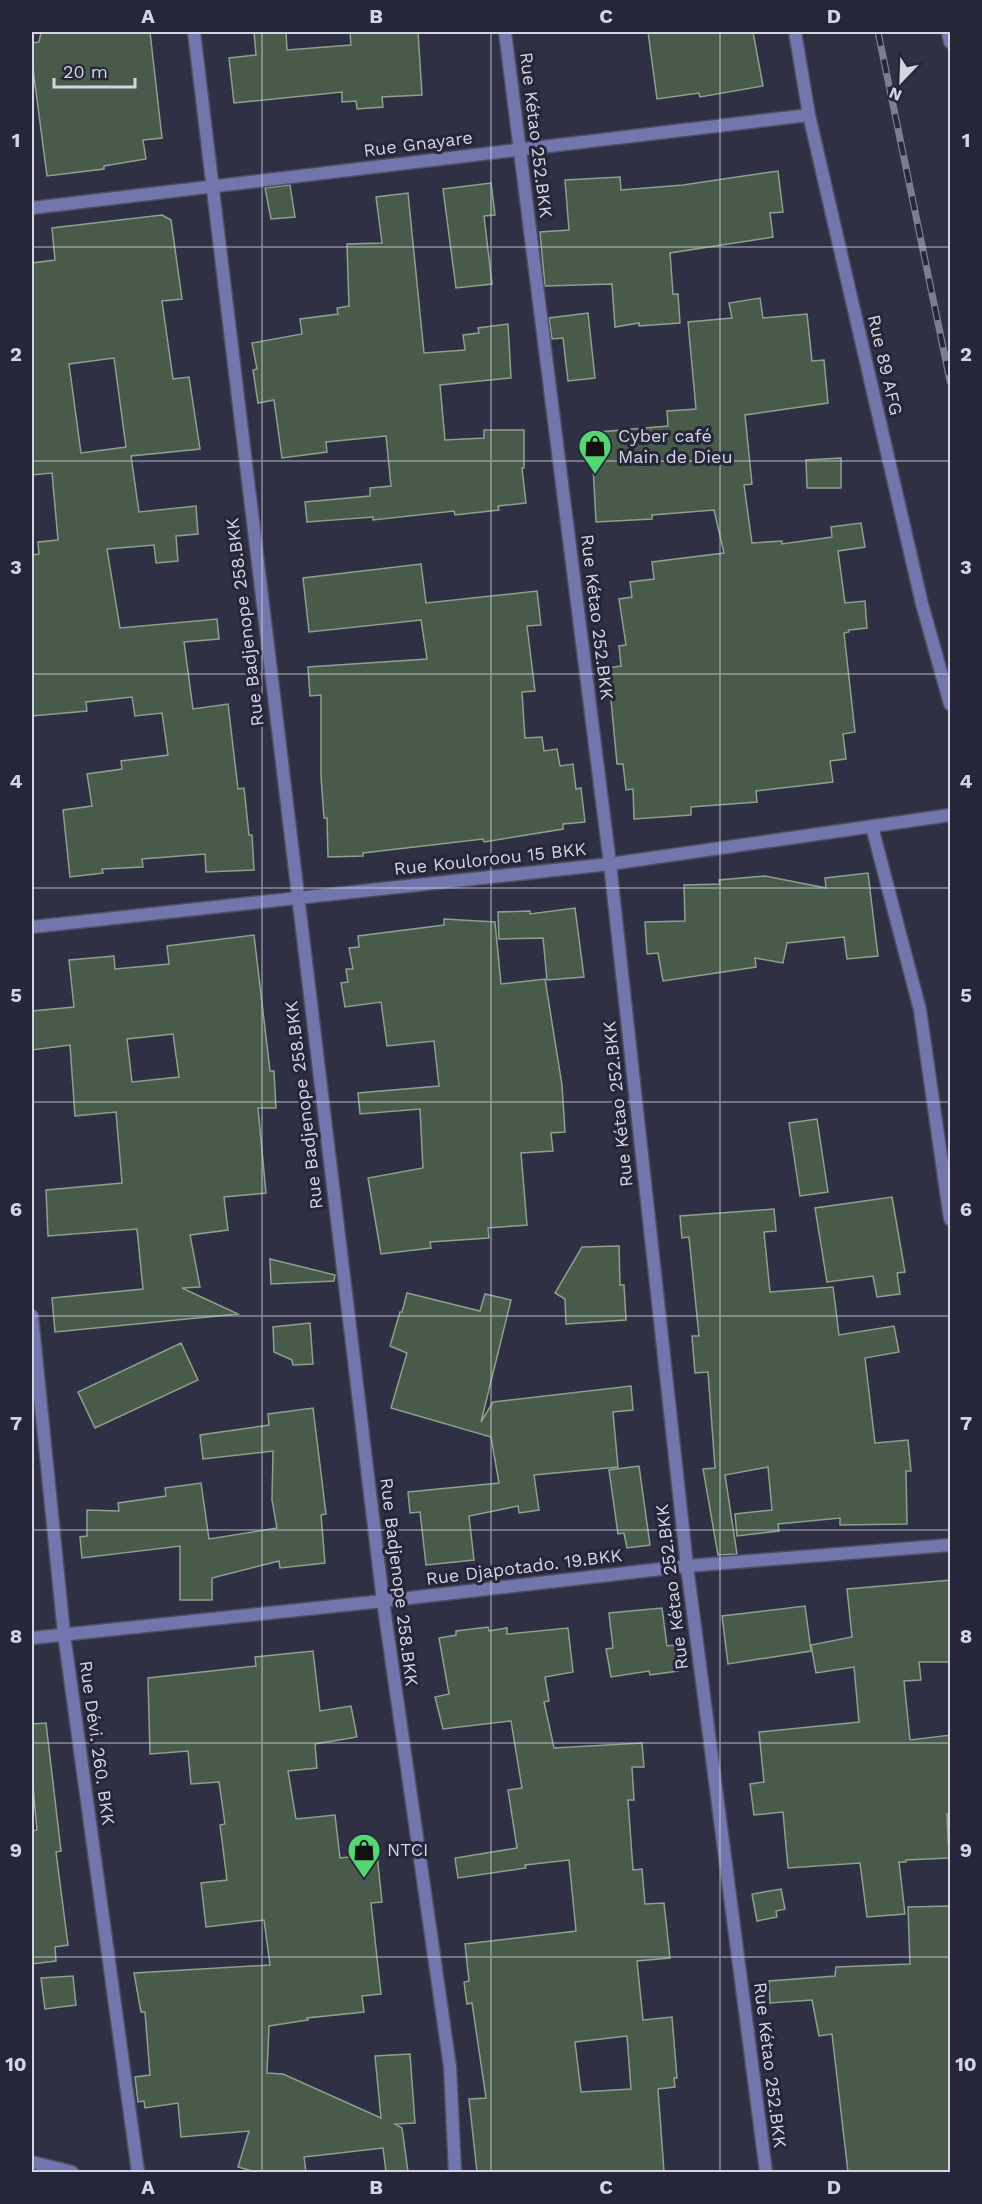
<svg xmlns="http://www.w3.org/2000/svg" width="982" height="2204" viewBox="0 0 982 2204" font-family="'Work Sans',sans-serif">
<rect width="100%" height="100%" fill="#2f3044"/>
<path fill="#485b4a" stroke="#8ca08e" stroke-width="1.5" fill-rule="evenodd" d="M41 32H150L162 138 143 140 146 159 104 166V169L47 176 32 61V43L39 42Z
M254 32H286L287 50 351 45 350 32H418L422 95 382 97 383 107 357 109 356 101 342 102V92L234 103 229 58 256 55Z
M648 32H753L763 86 700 97 699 93 657 99Z
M778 171 783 212 770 213 773 237 670 253 673 294H678L680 323 639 326V323L615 327 612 284 545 286 540 232 569 230 565 180 620 177 621 190 683 185Z
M491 183 495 215 484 216 492 284 456 288 443 189Z
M290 185 295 217 271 219 265 188Z
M408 193 424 353 465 350 463 335 479 333 478 328 508 324 511 378 440 385 445 440 484 438V430H524V468H522L526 503 498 506 499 510 455 515 454 511 373 520V517L307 522 305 502 370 496V488L391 486 386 436 326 442 327 452 282 458 274 400 258 403 253 370 257 369 252 343 302 334 300 319 338 314 337 308 349 306 347 244 382 243 376 197Z
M162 215 171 220 182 299 162 301 173 379 189 377 200 449 131 456 139 512 196 506 198 534 176 536 178 561 156 563 154 545 107 549 120 628 217 619 219 639 184 642 193 709 228 704 238 789 244 788 249 835H252L254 870 206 872 205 854 142 859 143 867 102 869 103 873 70 877 63 810 92 806 87 774 122 769 121 761 168 755 162 713 135 716 132 697 86 702 87 711 32 716V555L39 554 38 542 58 540 52 473 32 475V263L55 260 52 228ZM114 358 126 447 81 453 69 364Z
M760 298 763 318 807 314 812 361 824 360 828 403 745 415 752 484 744 485 752 543 782 541V544L832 537 831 527 861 523 865 547 838 551 845 603 865 601 867 628 849 630V632L844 633 855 732 843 734 846 759 830 761 833 782 756 791 757 802 691 807V815L634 819 633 789 626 790 623 764H617L608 668 621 666 619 646 626 645 619 599 632 597 630 582 654 579 652 562 724 553 714 510 652 515V519L596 522 593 465 602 464 599 432 668 426 667 411 696 409 688 322 732 318 729 303Z
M588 313 595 378 568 381 563 338 552 339 549 318Z
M841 458V488H807L806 460Z
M421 564 426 603 537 591 541 625 527 626 535 691 522 692 525 738 542 737 544 751 557 749 560 766 573 764 576 789 581 788 585 822 563 824V829L484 842 483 839 363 853V856L328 857 327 818H324L321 777V695L310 696 308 667 427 659 421 620 309 632 303 578Z
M868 873 878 956 847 959 844 937 787 943 783 963 755 958 756 967 663 981 658 953 647 954 645 922 685 921 684 885 720 884 719 880 765 876 826 888 825 878Z
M575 908 584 977 547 980 543 938 499 939 498 912 530 911V914Z
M444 919 495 922 501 984 545 979 562 1085 565 1132 551 1133 553 1151 521 1153 527 1225 488 1228 489 1238 430 1242 431 1248 381 1254 368 1178 423 1168 420 1109 360 1114 358 1093 439 1086 434 1041 387 1046 381 1002 345 1007 341 983 348 982 346 969H353L349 948 359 947 358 936 444 925Z
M254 935 270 1071H274L276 1108H258L266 1193 224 1197 228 1230 190 1235 200 1287 182 1288 238 1314 55 1332 52 1298 143 1289 137 1229 48 1236 46 1190 122 1183 116 1112 75 1116 70 1045 32 1050V1011L74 1007 69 960 114 956 115 969 169 964 167 946ZM173 1034 179 1077 132 1082 127 1039Z
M817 1119 828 1192 800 1196 789 1123Z
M892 1197 905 1272 897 1273 900 1294 877 1297 873 1276 827 1282 815 1208Z
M774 1209 776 1231 764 1232 770 1292 833 1287 839 1335 894 1326 899 1352 865 1358 875 1443 908 1440 911 1471H906L907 1524 840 1525V1518L778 1524 779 1531 737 1536 735 1514 772 1510 768 1467 725 1475 737 1554 718 1555 703 1469 715 1468 708 1372 695 1373 692 1336H699L689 1237 682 1238 680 1216Z
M619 1246 620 1285H624L626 1320 566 1324 565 1299 555 1293 582 1247Z
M270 1259 335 1275 334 1281 271 1284Z
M407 1293 480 1311 485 1294 511 1300 481 1422 493 1402 631 1386 633 1410 613 1412 618 1467 534 1475 539 1510 519 1513 518 1506 469 1516 474 1560 426 1565 420 1512 410 1513 408 1492 499 1483 491 1437 391 1408 407 1353 390 1346 400 1312H402Z
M310 1323 313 1364 293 1365 292 1360 274 1352 273 1327Z
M181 1343 198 1380 95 1428 78 1392Z
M313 1408 326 1514 321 1515 325 1563 280 1568 279 1561 212 1578V1600H180V1546L82 1558 80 1537 87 1536V1510L119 1511 118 1503 166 1496 165 1488 201 1483 209 1539 277 1528 272 1500 273 1451 203 1459 200 1435 269 1425 268 1414Z
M639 1466 650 1545 627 1548 624 1533 618 1534 609 1470Z
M951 1580V1662H919L921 1680 904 1681 910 1740 951 1735V1812L947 1814 949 1858 906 1860V1862H899L905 1914 867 1917 860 1863 788 1868 783 1812 754 1815 750 1784 764 1782 759 1732 859 1722 854 1667 816 1673 811 1645 852 1637 847 1589Z
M805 1606 811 1651 728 1664 722 1616Z
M662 1608 667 1646 674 1645 678 1671 650 1675 649 1671 611 1677 606 1649 613 1648 609 1613Z
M488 1627 489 1631 507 1628V1634L568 1628 573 1672 545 1677 549 1701 544 1702 554 1748 642 1743 644 1767H632L634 1800H628L633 1870 642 1869 645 1904 664 1903 670 1958 637 1961 643 2020 672 2017 677 2078H674L675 2087 658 2089 664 2172H477L469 2099 486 2098 472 2003 467 2004 464 1982 469 1981 465 1944 576 1931 569 1860 525 1865 526 1868 458 1878 455 1858 517 1848 508 1790 522 1788 511 1721 443 1729 435 1697 449 1694 439 1638 456 1635V1631ZM627 2036 631 2089 581 2092 575 2042Z
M313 1651 320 1711 351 1706 357 1737 315 1744 317 1768 288 1771 296 1819 335 1815 340 1858 377 1854 382 1902 371 1903 381 1994 362 1996 364 2012 307 2018 308 2020 269 2026 267 2073 283 2074 381 2118 375 2056 410 2054 415 2123 395 2124 402 2128 408 2172H386L383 2148 304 2157 306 2172H256L238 2167 249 2131 181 2137 178 2103 145 2108 144 2101 138 2102 135 2077 150 2075 145 2012H141L134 1973 270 1965 264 1920 206 1927 201 1883 227 1880 220 1825 225 1824 219 1782 191 1784 188 1751 150 1754 148 1678 256 1666 255 1657Z
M46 1723 61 1851 56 1852 68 1945 55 1947 56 1961 32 1964V1831L37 1830 32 1776V1724Z
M781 1889 785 1909 776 1911 777 1917 757 1921 752 1894Z
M951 1906V2172H848L832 2034 819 2036 812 2000 770 2003 769 1981 835 1976 836 1967 910 1964 908 1907Z
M73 1976 76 2005 45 2009 41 1978Z"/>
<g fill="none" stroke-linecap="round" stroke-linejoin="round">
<g stroke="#4d4e60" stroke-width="15">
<path id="minor" d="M194 32 383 1601 450 2067 455 2172
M505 32 610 864 687 1566 766 2172
M795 32 809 115 922 604 950 704
M948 32 950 42
M32 208 809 115
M872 827 920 1010 950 1219
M32 927 610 864 950 815
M32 1316 64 1634 138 2172
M32 1638 383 1601 687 1566 950 1545
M32 2162 72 2172"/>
</g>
<use href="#minor" stroke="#7276ad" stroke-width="12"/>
<g stroke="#7c7d8d" stroke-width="7">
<path id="rail" d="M878 32 950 381"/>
</g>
<use href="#rail" stroke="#252639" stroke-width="4.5" stroke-dasharray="14" stroke-linecap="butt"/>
</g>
<path fill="none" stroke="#d4d5e2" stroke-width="1.5" stroke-opacity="0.55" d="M262 32V2172M491 32V2172M720 32V2172M32 247H950M32 461H950M32 674H950M32 888H950M32 1102H950M32 1316H950M32 1530H950M32 1743H950M32 1957H950"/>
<defs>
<g id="shop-pin" transform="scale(1.725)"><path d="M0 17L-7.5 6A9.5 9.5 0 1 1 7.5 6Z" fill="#54d672" stroke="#252639"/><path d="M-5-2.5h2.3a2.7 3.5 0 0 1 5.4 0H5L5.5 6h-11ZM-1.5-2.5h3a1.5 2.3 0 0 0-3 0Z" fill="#111"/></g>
</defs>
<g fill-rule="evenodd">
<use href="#shop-pin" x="595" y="446"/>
<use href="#shop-pin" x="364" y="1850"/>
</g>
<g text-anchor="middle" stroke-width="6" stroke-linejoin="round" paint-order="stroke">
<g font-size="18" fill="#d4d5e2" stroke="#252639">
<text transform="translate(536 135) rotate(83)" y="6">Rue Kétao 252.BKK</text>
<text transform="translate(418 144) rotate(-7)" y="6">Rue Gnayare</text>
<text transform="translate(885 365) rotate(77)" y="6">Rue 89 AFG</text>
<text transform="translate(597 617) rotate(83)" y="6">Rue Kétao 252.BKK</text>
<text transform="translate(245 622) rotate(-97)" y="6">Rue Badjenope 258.BKK</text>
<text transform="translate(490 859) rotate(-6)" y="6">Rue Kouloroou 15 BKK</text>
<text transform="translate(618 1104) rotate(-96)" y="6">Rue Kétao 252.BKK</text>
<text transform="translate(304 1105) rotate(-97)" y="6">Rue Badjenope 258.BKK</text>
<text transform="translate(524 1567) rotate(-7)" y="6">Rue Djapotado. 19.BKK</text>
<text transform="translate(399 1582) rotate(83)" y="6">Rue Badjenope 258.BKK</text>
<text transform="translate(672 1587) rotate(-97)" y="6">Rue Kétao 252.BKK</text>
<text transform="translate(97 1743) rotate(82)" y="6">Rue Dévi. 260. BKK</text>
<text transform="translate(770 2065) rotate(83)" y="6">Rue Kétao 252.BKK</text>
</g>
<g font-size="18" fill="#d4d5e2" stroke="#252639" text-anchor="start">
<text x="618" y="442">Cyber café<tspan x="618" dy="21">Main de Dieu</tspan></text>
<text x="387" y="1856">NTCI</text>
</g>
</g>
<rect width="982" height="2204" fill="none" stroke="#252639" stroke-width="66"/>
<g transform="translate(901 81) rotate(203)" stroke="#252639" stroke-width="4.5" paint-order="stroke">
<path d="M0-4.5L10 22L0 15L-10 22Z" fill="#d4d5e2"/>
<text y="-9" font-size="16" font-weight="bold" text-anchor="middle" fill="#d4d5e2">N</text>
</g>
<path d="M54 78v9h81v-9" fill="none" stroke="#d4d5e2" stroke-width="3"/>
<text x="63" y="78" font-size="18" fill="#d4d5e2" stroke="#252639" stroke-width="4.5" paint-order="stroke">20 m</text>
<rect x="33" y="33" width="916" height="2138" fill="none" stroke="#d4d5e2" stroke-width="2"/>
<g font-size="20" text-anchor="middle" font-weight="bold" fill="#d4d5e2">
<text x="148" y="23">A</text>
<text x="376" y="23">B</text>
<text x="606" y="23">C</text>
<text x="834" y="23">D</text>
<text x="16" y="147">1</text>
<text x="966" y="147">1</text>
<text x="16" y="361">2</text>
<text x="966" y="361">2</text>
<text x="16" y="574">3</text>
<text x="966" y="574">3</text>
<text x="16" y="788">4</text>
<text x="966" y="788">4</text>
<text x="16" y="1002">5</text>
<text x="966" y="1002">5</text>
<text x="16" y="1216">6</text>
<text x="966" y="1216">6</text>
<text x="16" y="1430">7</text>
<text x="966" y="1430">7</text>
<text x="16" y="1643">8</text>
<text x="966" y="1643">8</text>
<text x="16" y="1857">9</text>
<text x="966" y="1857">9</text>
<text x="16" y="2071">10</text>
<text x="966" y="2071">10</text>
<text x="148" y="2194">A</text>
<text x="376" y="2194">B</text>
<text x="606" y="2194">C</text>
<text x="834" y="2194">D</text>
</g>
</svg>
